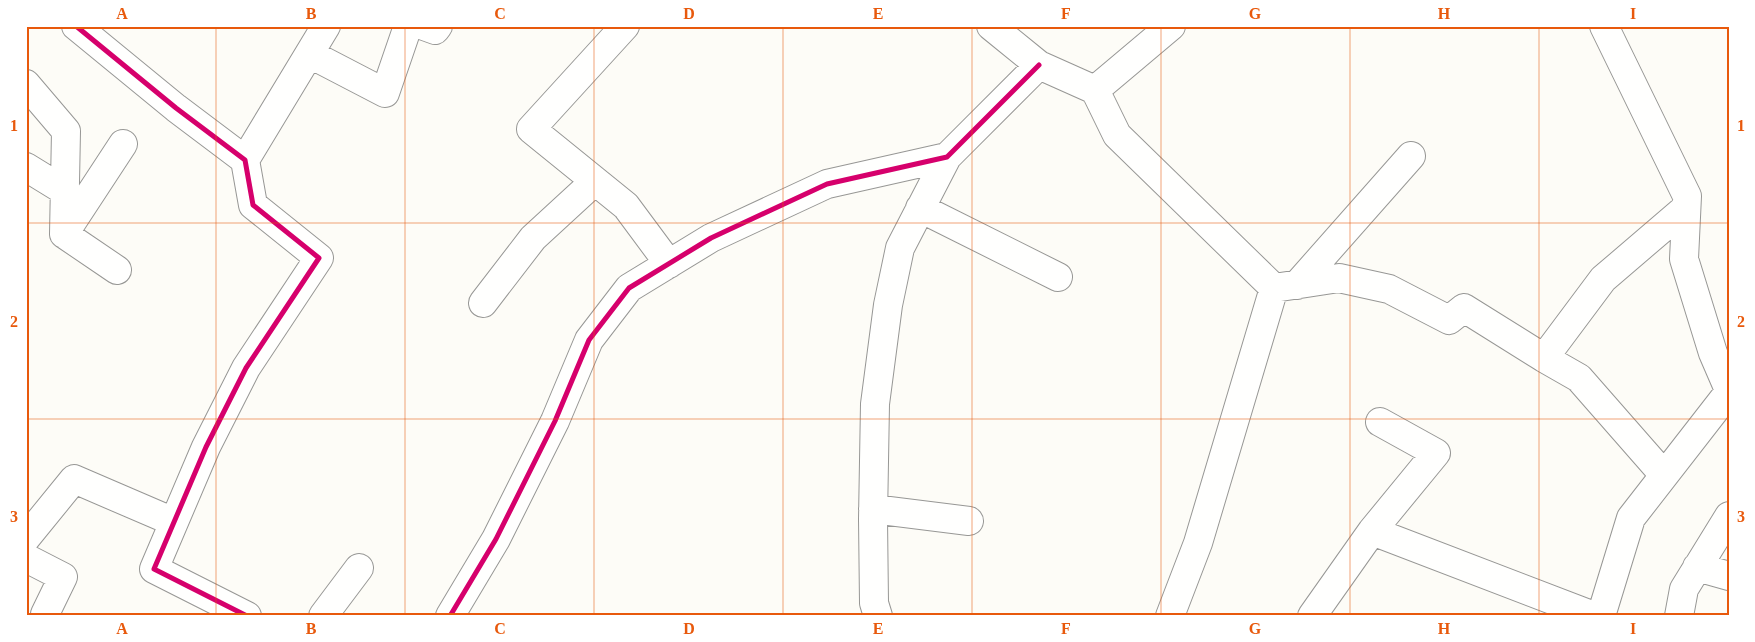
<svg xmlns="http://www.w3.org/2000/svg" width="1755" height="642" viewBox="0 0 1755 642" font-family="Georgia,serif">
<rect width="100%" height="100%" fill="#fdfcf7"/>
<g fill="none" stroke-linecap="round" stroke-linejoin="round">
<g stroke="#979795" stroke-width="30">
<path id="street" d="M76 26 176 108 245 160 253 205 319 258 246 368 206 447 154 569 247 616
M424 26 435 30 438 26
M625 26 531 129 626 206 669 264
M991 26 1039 65 1095 90
M1604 26 1687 196 1684 259 1713 353 1729 390
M310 54 385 93 408 26
M26 84 66 131 64 234 117 270
M245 160 326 26
M26 167 65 191
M920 208 1058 277
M64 234 123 144
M1297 285 1411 156
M1274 288 1339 278 1389 289 1449 320 1464 308 1544 358
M483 303 533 238 595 181
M1664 475 1579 378 1544 358 1603 279 1686 208
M873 509 969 521
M1372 531 1436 453 1380 422
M26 538 74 479 174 522
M26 558 63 577 45 614 48 616
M1697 567 1729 576
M323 616 359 568
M450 616 496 539 555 421 589 340 629 288 711 238 827 184 947 157 1039 65
M878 616 874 603 873 519 875 404 888 305 900 248 947 157
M1170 616 1198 543 1274 288 1117 135 1095 90 1171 26
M1312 616 1372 531 1594 616
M1601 616 1631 518 1729 392
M1679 616 1684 589 1729 516"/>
</g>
<use href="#street" stroke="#fffffe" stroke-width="28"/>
<g stroke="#fff" stroke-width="8">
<path id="cycleway" d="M76 26 176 108 245 160 253 205 319 258 246 368 206 447 154 569 247 616
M450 616 496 539 555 421 589 340 629 288 711 238 827 184 947 157 1039 65"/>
</g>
<use href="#cycleway" stroke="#d6006c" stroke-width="5"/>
</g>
<path fill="none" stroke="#e8590c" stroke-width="1" stroke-opacity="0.55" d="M216 26V616M405 26V616M594 26V616M783 26V616M972 26V616M1161 26V616M1350 26V616M1539 26V616M26 223H1729M26 419H1729"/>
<rect width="1755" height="642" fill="none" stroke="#ffffff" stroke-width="55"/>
<rect x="28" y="28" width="1700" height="586" fill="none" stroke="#e8590c" stroke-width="2"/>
<g font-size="16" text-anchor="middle" font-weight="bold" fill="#e8590c">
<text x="122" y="19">A</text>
<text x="311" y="19">B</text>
<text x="500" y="19">C</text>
<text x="689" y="19">D</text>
<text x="878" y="19">E</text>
<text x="1066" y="19">F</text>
<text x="1255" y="19">G</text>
<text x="1444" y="19">H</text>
<text x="1633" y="19">I</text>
<text x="14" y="131">1</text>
<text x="1741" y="131">1</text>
<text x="14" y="327">2</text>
<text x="1741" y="327">2</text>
<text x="14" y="522">3</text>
<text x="1741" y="522">3</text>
<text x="122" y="634">A</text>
<text x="311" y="634">B</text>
<text x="500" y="634">C</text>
<text x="689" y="634">D</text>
<text x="878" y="634">E</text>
<text x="1066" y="634">F</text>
<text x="1255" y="634">G</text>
<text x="1444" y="634">H</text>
<text x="1633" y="634">I</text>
</g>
</svg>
